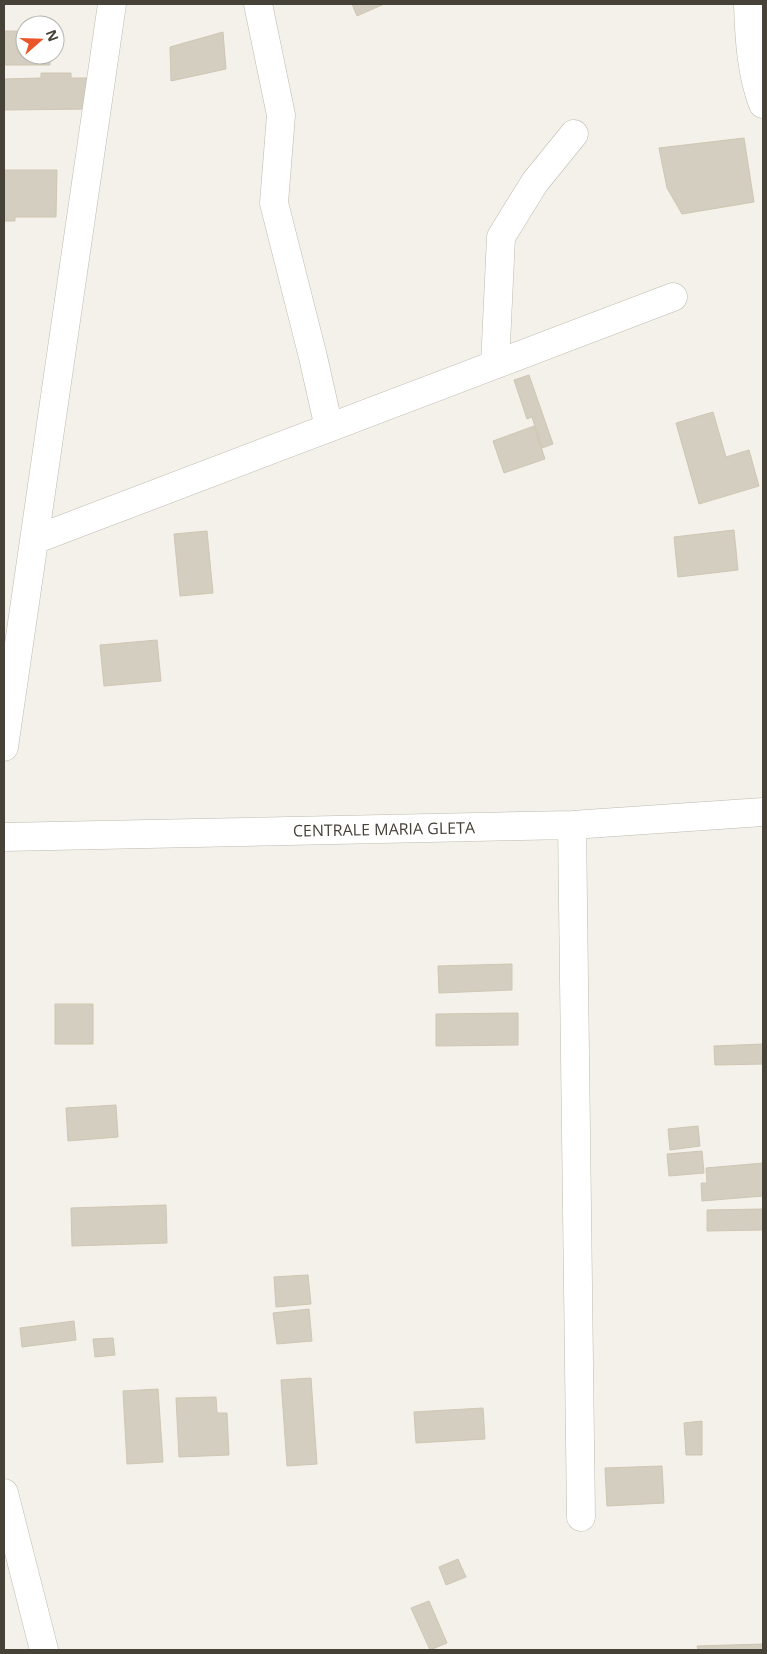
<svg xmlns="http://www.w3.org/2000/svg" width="767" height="1654" viewBox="0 0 767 1654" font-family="'Open Sans',sans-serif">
<rect width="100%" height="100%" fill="#f3f1ea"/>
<path fill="#d4cec0" stroke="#cfc6b3" d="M352 4H384L357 16Z
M4 31H25V55H50V65H4Z
M223 32 226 69 171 81 170 47Z
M41 73H71V78H88L89 109 4 110V79L41 78Z
M744 138 754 202 682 214 667 188 659 148Z
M4 170H57L56 217H15V221H4Z
M529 375 553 444 542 448 532 417 527 419 514 380Z
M713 412 726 457 749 450 759 486 699 504 676 423Z
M534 426 545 459 504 473 493 441Z
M734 530 738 570 678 577 674 537Z
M207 531 213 593 180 596 174 534Z
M157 640 161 681 104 686 100 645Z
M512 964V990L439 993 438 966Z
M55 1004H93V1044H55Z
M518 1013V1045L436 1046V1014Z
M763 1044V1064L715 1065 714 1046Z
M116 1105 118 1137 68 1141 66 1108Z
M698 1126 700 1146 670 1150 668 1129Z
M702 1151 704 1173 669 1176 667 1154Z
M763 1163V1196L702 1201 701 1183H707L706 1168Z
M166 1205 167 1243 72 1246 71 1208Z
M763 1209V1230L707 1231V1210Z
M308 1275 311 1304 276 1307 274 1277Z
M309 1309 312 1341 277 1344 273 1313Z
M74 1321 76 1340 22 1347 20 1328Z
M113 1338 115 1355 95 1357 93 1339Z
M311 1378 317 1464 287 1466 281 1380Z
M158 1389 163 1462 127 1464 123 1391Z
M216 1397 217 1413H227L229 1455 179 1457 176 1398Z
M483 1408 485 1439 416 1443 414 1412Z
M702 1421V1455H686L684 1423Z
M662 1466 664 1503 607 1506 605 1468Z
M458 1559 466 1577 446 1585 439 1567Z
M429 1601 447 1643 430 1650 411 1608Z
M763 1644V1650H698L697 1646Z"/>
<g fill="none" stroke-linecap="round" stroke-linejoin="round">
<g stroke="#bebaad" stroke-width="29">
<path id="minor" d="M258 4 281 115 274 203 313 357 329 428
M748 4C749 36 751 74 763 104
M495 365 501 237 535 182 574 134
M34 540 673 297
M4 747 112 4
M572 825 581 1517
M4 837 572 825 763 812
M4 1493 44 1650"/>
</g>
<use href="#minor" stroke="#fff" stroke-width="28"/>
</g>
<g text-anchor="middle" stroke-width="4" stroke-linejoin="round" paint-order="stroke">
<g font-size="16" fill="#474238" stroke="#fff">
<text transform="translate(384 829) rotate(-1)" y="6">CENTRALE MARIA GLETA</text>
</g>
</g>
<rect width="767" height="1654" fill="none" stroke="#474238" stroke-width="10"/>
<g transform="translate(40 40) rotate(70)"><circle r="24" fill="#ffffff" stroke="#b5b3af"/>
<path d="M0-4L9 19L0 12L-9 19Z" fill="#ea562a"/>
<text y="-8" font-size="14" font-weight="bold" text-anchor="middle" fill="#474238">N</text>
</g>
</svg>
